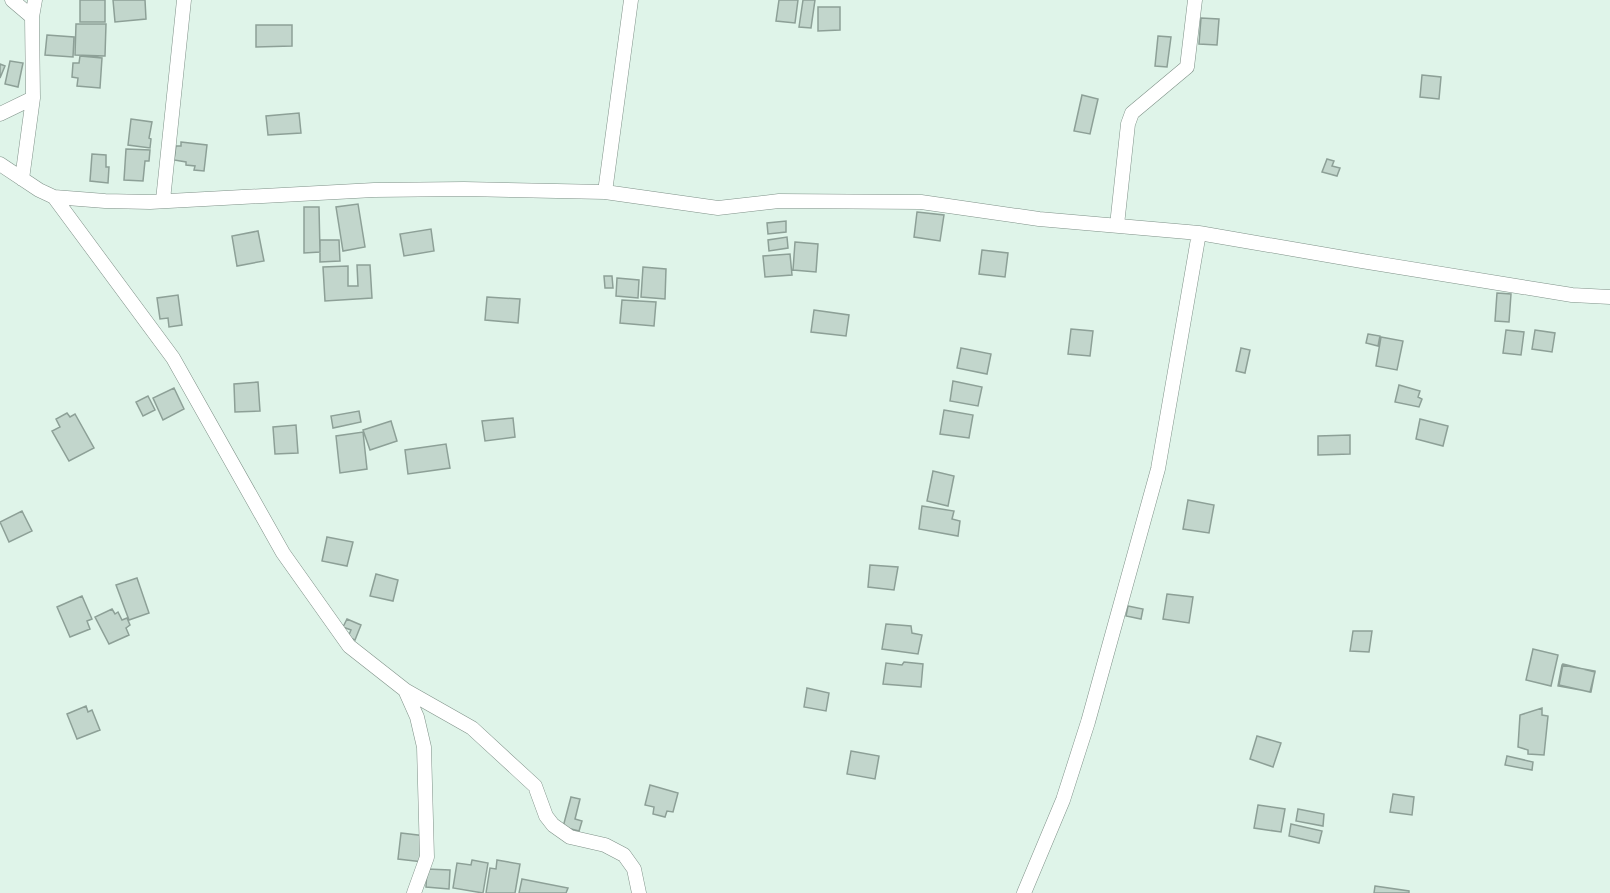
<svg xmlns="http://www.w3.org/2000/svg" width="1610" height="893" viewBox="0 0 1610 893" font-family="'Alegreya Sans',sans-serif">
<rect width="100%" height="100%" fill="#dff4e9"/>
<path fill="#c2d6cc" stroke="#8da097" stroke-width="1.5" d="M80 0H105V22H80Z
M113 0H145L146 19 115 22Z
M779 0H798L795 23 776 21Z
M803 0H815L811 28 799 27Z
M818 7H840V30L818 31Z
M1201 18 1219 19 1217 45 1199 44Z
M76 24H106L105 56 75 55Z
M256 25H292V46L256 47Z
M47 35 74 37 73 57 45 55Z
M1158 36 1171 37 1167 67 1155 66Z
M80 56 102 58 100 88 77 86 78 78 72 77 73 63H79Z
M10 61 23 63 18 87 5 84Z
M0 64 5 66 0 78Z
M1422 75 1441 77 1439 99 1420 97Z
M1082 95 1098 99 1090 134 1074 131Z
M299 113 301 133 268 135 266 116Z
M131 119 152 122 149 138 151 139 150 148 128 145Z
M181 142 207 145 204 171 194 170 195 166 186 165V162L174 160 176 146H181Z
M126 149 150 150 149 161H145L143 181 124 180Z
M92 154 106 155V167H109L108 183 90 181Z
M1327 159 1334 161 1332 166 1340 168 1337 176 1322 172Z
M358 204 365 247 343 251 336 207Z
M304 207H319L320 252 304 253Z
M917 212 944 215 940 241 914 237Z
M786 221V232L768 234 767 223Z
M431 229 434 251 404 256 400 234Z
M258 231 264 261 237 266 232 236Z
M787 237 788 248 769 251 768 240Z
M320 240H339L340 261 320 262Z
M795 242 818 244 816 272 793 270Z
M982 250 1008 253 1005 277 979 274Z
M790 254 792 275 765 277 763 256Z
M357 265H370L372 298 325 301 323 267 348 266V286H358Z
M643 267 666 269 665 299 641 297Z
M604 276H612L613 288H605Z
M617 278 639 280 638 298 616 296Z
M1497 293 1511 294 1509 322 1495 321Z
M178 295 182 325 169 327 168 318 160 319 157 298Z
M487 297 520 299 518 323 485 320Z
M622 300 656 302 654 326 620 323Z
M814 310 849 315 846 336 811 332Z
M1071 329 1093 331 1090 356 1068 354Z
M1506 330 1524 332 1521 355 1503 353Z
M1535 330 1555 333 1552 352 1532 349Z
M1368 334 1380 336 1378 346 1366 343Z
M1381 337 1403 341 1397 370 1376 366Z
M961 348 991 354 987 374 957 368Z
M1241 348 1250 350 1245 373 1236 371Z
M953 381 982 387 978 406 950 401Z
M258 382 260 411 235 412 234 384Z
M1399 385 1420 391 1418 397 1422 399 1419 407 1395 402Z
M174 388 184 409 163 420 153 398Z
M148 396 155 410 143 416 136 402Z
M944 410 973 415 969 438 940 434Z
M359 411 361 422 333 428 331 416Z
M67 413 70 417 75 414 94 448 69 461 52 431 60 427 56 419Z
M513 418 515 437 485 441 482 421Z
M1420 419 1448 426 1443 446 1416 439Z
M391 421 397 441 370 450 363 430Z
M296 425 298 453 275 454 273 427Z
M363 432 367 469 340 473 336 436Z
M1350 435V454L1318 455V436Z
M446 444 450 468 408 474 405 450Z
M933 471 954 476 948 506 927 501Z
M1188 500 1214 505 1209 533 1183 529Z
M922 506 954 511 952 519 960 521 958 536 919 529Z
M22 511 32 531 9 542 0 522Z
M327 537 353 542 347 566 322 561Z
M870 565 898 567 894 590 868 587Z
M376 574 398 580 393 601 370 596Z
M137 578 149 613 129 620 116 585Z
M1167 594 1193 597 1189 623 1163 619Z
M82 596 92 619 87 621 90 629 70 637 57 607Z
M1128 606 1143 609 1141 619 1126 616Z
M112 609 115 614 118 612 122 620 127 618 130 625 126 628 129 635 109 644 95 617Z
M347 619 361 625 355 640 348 637 351 630 343 627Z
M886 624 911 626 912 633 922 635 918 654 882 649Z
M1353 631H1372L1369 652 1350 651Z
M1533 649 1558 655 1551 686 1526 680Z
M904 662 923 664 921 687 883 684 886 663 902 665Z
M1563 664 1595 672 1590 692 1559 685Z
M1562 665 1595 671 1591 692 1558 686Z
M807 688 829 693 826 711 804 707Z
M86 706 88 712 92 710 100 730 77 739 67 714Z
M1542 708V715L1548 716 1544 755 1528 754V750L1518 747 1520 715Z
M1257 736 1281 743 1273 767 1250 759Z
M851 751 879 756 875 779 847 774Z
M1507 756 1533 762 1532 770 1505 765Z
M650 785 678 793 673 812 667 811 665 817 653 814 654 807 645 805Z
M1393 794 1414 797 1412 815 1390 812Z
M571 797 580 799 575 819 582 821 579 831 563 827Z
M1258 805 1285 809 1281 832 1254 828Z
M1298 809 1324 814 1323 826 1296 821Z
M1291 824 1322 831 1319 843 1289 836Z
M401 833 426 836 423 862 398 859Z
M472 860 488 863 483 893 453 888 457 863 471 865Z
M497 860 520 864 515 893H486L490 868 496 869Z
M427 869 450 870 449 889 426 887Z
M522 879 568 888 566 893H519Z
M1375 886 1409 891V893H1374Z"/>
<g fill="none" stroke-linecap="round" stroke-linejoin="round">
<g stroke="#7f9188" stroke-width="15">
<path id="street" d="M12 0 32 17 33 98 22 179
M32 17 35 0
M0 114 33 98
M0 164 39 190 54 197 105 201 150 202 374 190 464 189 605 192 718 208 779 201 921 202 1039 219 1199 233 1362 261 1572 295 1610 297
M605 192 631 0
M54 197 173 358 283 553 349 646 405 690 417 717 424 747 427 857 414 893
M163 200 184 0
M1117 225 1128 124 1132 113 1187 67 1195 0
M405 690 472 728 535 786 546 816 553 825 570 837 605 845 624 855 634 869 639 893
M1024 893 1063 800 1088 722 1158 469 1199 233"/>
</g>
<use href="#street" stroke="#fff" stroke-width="14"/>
</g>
</svg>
